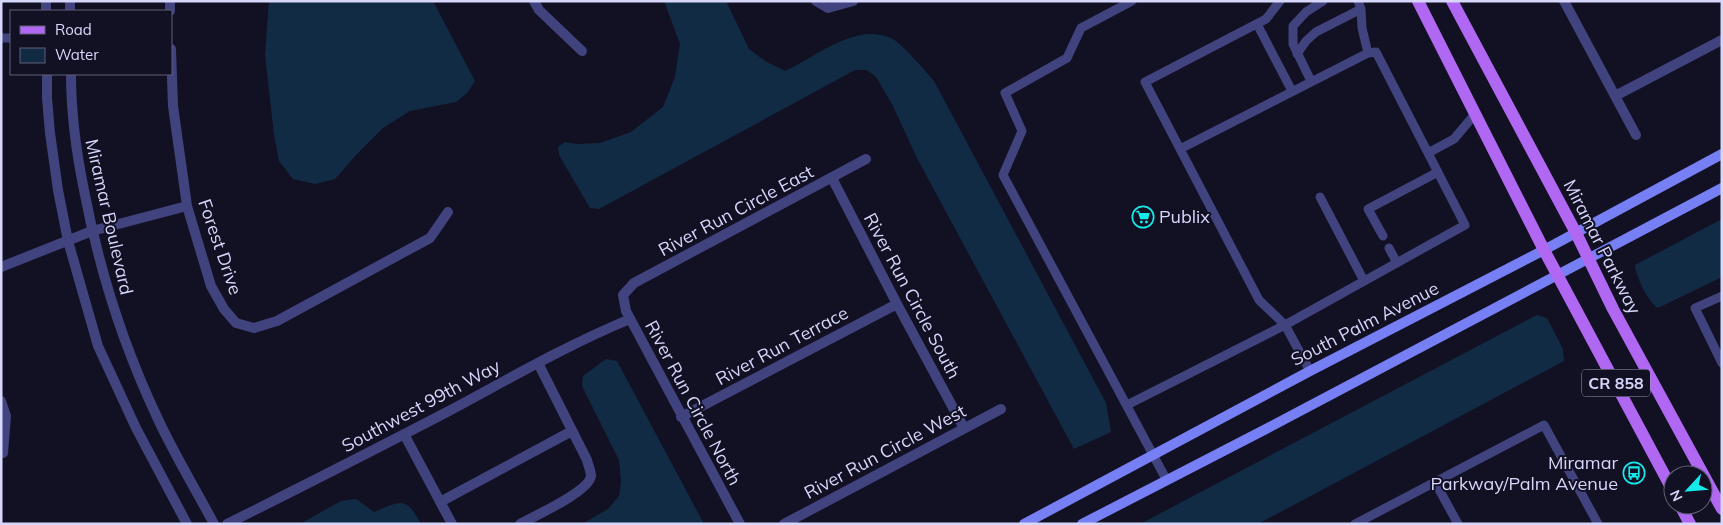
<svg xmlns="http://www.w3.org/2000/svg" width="1723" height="525" viewBox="0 0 1723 525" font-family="Mulish,sans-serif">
<rect width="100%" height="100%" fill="#121023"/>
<path fill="#122b45" d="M269 1H433L475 81 467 93 456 102 410 111 383 128 357 154 335 179 315 184 293 179 279 161 274 135 265 55Z
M664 1H726L749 49 765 61 785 71C815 57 856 22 891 38 902 43 925 71 934 81L1106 403 1111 432 1074 449 918 160 892 104 876 77 867 70H855L599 209 590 208 559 155 558 147 565 142 577 144 600 143 631 132 663 107 675 77 680 44Z
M1722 219V277L1658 308C1648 302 1636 277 1635 265Z
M1537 315 1547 318 1563 349 1564 361 1258 524H1140Z
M606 359 617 361 704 524H582L608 509 619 496 621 483 619 460 582 386 583 376Z
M356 499 374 512C401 501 405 495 421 524H300L341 501Z"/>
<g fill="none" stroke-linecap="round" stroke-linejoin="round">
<path stroke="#40437e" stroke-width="9" d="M1132 1 1081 28 1067 58 1005 93 1022 131 1003 175 1166 479
M1280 1 1266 19 1145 82 1259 300 1285 325 1465 225 1428 153 1454 139 1475 114
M1358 1 1361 9 1362 28 1368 53
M1257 24 1292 91
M1 38H11
M1297 54 1306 41 1316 32 1361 9
M1311 81 1293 44V26L1306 12 1323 1
M1180 149 1368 53 1376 52 1428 153
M1320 197 1364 281
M1383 236 1368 209 1438 172
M1389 248 1397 263
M1722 296 1695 308 1722 363
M1127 405 1285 325 1310 371
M1435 482 1458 524
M1355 524 1544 425 1598 524"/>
<path stroke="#40437e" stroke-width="10" d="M170 1V11
M534 1 539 10 582 51
M816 1 828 8 853 1
M1564 1 1636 135
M171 49 173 106 187 206 211 286 224 309 236 323 254 328 277 321 430 238 448 212
M1615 96 1722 40
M832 178 897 304 964 428
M1 267 92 231 187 206
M1 401 6 416 3 453
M681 417 897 304
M404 434 452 524
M440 502 572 431
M227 524C301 487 374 450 447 412 507 380 567 345 630 319
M520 524C534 516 589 492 591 476 591 471 588 465 587 460L538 363
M740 524 626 311 623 295 634 283 866 159
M784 524 1001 409"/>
<path stroke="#40437e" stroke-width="10" d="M46 1V11
M70 1V11
M47 74V98L50 133 58 190 68 241 98 346 136 428 187 524
M71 74C71 113 76 151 84 190 99 269 123 345 157 417 174 454 195 488 214 524"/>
<path stroke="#767ff3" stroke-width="10" d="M1024 524 1310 371 1544 250 1722 154
M1082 524 1266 429 1722 188"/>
<path stroke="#b067f2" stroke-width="12" d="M1418 1 1544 250 1673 491
M1452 1 1576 233 1613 309 1722 509
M1680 505 1690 524"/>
</g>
<defs>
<g id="supermarket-ring" transform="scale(1.125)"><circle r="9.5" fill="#121023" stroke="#15e9e9" stroke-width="1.5"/><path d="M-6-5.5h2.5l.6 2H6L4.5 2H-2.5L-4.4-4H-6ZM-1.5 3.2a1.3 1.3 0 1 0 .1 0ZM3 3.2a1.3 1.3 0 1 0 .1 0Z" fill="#15e9e9"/></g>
<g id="bus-ring" transform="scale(1.125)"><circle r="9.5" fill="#121023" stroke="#15e9e9" stroke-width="1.5"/><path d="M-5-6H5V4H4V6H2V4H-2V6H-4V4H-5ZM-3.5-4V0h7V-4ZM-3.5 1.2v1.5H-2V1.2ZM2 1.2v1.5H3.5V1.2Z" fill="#15e9e9"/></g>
</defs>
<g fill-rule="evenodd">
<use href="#supermarket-ring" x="1143" y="217"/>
<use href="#bus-ring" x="1634" y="473"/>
</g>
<g text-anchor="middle" stroke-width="4" stroke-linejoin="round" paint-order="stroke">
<rect fill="#121023" stroke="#9c9bba" stroke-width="1" x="1582" y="369.5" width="68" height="27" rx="4"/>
<g font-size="16" font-weight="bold" fill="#d7d6fb">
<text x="1616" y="389">CR 858</text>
</g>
<g font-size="18" fill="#d7d6fb" stroke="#121023">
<text transform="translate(736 211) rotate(-28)" y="6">River Run Circle East</text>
<text transform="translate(109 217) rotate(77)" y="6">Miramar Boulevard</text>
<text transform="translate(220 247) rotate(71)" y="6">Forest Drive</text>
<text transform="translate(1602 247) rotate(63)" y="6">Miramar Parkway</text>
<text transform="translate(912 296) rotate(62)" y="6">River Run Circle South</text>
<text transform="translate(1365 324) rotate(-27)" y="6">South Palm Avenue</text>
<text transform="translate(782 346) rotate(-28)" y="6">River Run Terrace</text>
<text transform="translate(693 403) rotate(62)" y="6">River Run Circle North</text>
<text transform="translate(421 406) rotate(-28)" y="6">Southwest 99th Way</text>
<text transform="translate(885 452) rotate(-28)" y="6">River Run Circle West</text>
</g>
<g font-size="18" fill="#d7d6fb" stroke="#121023" text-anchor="start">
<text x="1159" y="223">Publix</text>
<text x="1618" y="469" text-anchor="end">Miramar<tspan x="1618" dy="21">Parkway/Palm Avenue</tspan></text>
</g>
</g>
<rect width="1723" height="525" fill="none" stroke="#d7d6fb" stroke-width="5"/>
<rect x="10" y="10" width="162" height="65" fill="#121023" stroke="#615f79"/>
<rect x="20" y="26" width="25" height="8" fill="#b067f2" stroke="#615f79"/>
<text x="55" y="35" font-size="15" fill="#d7d6fb">Road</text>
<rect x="20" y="48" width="25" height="15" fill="#122b45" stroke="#615f79"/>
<text x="55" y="60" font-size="15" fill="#d7d6fb">Water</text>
<g transform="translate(1688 490) rotate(244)"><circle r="24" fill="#121023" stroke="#615f79"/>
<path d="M0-4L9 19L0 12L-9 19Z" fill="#15e9e9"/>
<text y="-8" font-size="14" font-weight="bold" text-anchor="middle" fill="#d7d6fb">N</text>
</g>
</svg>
